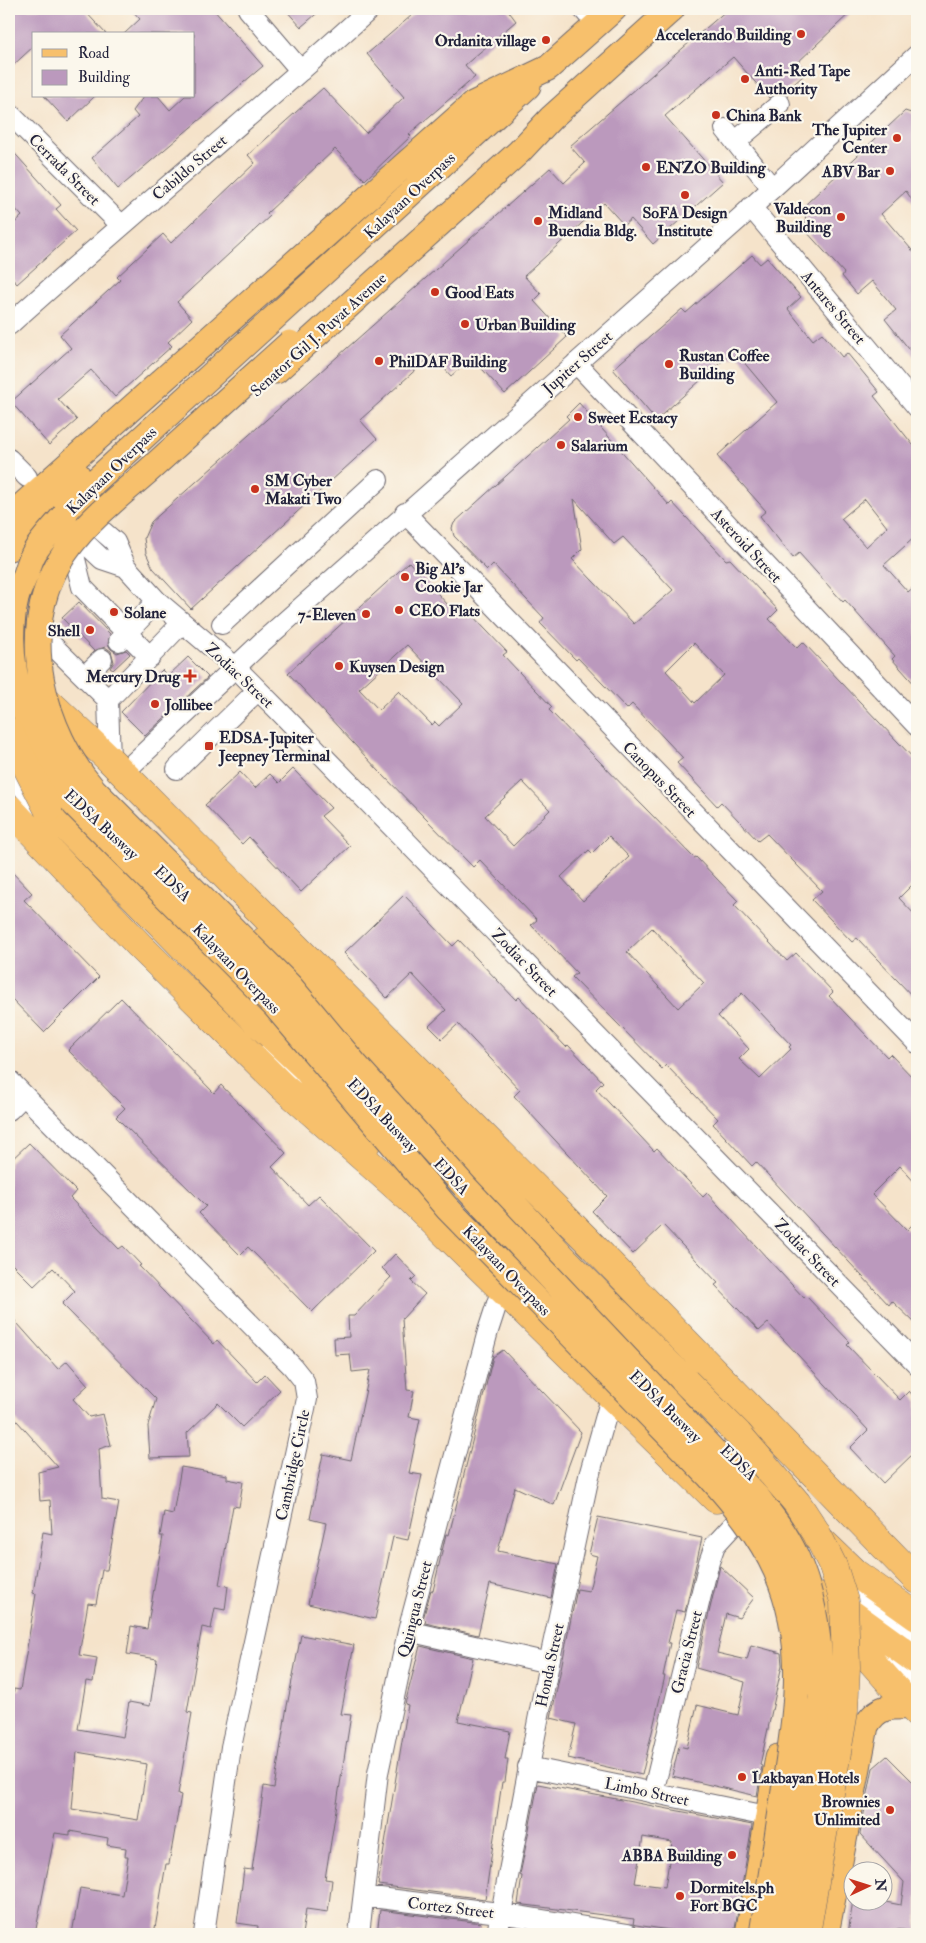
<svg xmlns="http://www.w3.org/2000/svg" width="926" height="1943" viewBox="0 0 926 1943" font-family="'IM FELL Double Pica',serif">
<rect width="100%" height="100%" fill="#fbf7ec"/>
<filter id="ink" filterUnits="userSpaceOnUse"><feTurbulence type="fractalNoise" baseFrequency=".02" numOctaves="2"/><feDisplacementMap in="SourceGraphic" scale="10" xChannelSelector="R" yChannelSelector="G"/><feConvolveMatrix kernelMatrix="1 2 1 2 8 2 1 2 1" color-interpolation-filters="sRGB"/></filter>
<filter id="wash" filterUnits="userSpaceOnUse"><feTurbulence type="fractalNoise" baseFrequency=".0096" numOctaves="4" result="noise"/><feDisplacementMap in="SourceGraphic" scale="20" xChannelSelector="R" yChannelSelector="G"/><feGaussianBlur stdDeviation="1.12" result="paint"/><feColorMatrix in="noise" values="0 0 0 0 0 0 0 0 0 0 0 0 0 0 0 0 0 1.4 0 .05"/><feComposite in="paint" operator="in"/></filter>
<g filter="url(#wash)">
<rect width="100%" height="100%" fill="#f5e3ca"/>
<g id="blocks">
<path fill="#bb99bd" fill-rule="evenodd" d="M9 9H83L106 34H34V46L9 69Z
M131 9H213L263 66 118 189 92 158 138 117 133 111 144 96H158L170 110 185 96H194V34H124L140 19Z
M285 9H322L301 27Z
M419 9H507L516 21 465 65 475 77 409 134 411 136 365 180 335 149 267 213 270 216 177 302 192 319 168 342 172 346 115 397 91 370 58 399 77 420 49 445 11 402 71 348 60 335 120 280 117 277 163 234 171 243 255 163 248 155 323 88 366 133 404 97 367 54Z
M728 9H854L795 65 804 75 784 93 777 92 769 98 733 57 665 116 723 182 653 244 631 219 624 225 604 203 524 276 541 294 534 301 567 337 505 394 472 358 451 376 432 355 360 420 377 439 191 609 153 568 146 553 144 538 151 522 550 168 564 183 585 163 570 146Z
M44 96H95L68 122Z
M905 111 917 115V207L906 191 881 214 917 256V359L885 319 896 310 872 281 857 294 842 276 844 273 805 230 806 204Z
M9 147 61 205 56 209 76 231 17 284 9 275V228L22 216 9 202Z
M752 255 760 264 767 258 801 297 788 309 813 340 822 333 842 357 847 353 879 392 874 396 917 450V535L884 565 908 592 917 584V687L892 659 895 656 845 600 843 602 799 553 793 558 760 516 766 511 717 456 777 402 737 354 731 359 728 356 656 420 613 369 682 309 686 313ZM865 499 887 527 866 547 841 519Z
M579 403 669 505 672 502 726 560 730 559 778 610 769 619 797 648 803 642 917 762V880L899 898 917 917V1001L857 938 852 942 812 900 822 891 767 834 758 841 721 802 717 806 677 763 683 758 632 704 627 709 578 658 576 660 540 623 544 618 493 564 487 570 454 536 452 528 454 523 569 419 566 416ZM574 499 614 544 623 537 673 590 634 624 572 559 582 549ZM694 643 724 675 695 703 666 671Z
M409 562 458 616 466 609 507 652 503 655 552 707 549 710 694 858 696 857 738 901 734 905 787 961 796 953 833 992 829 996 887 1057 890 1054 917 1082V1185L900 1166 872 1194 907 1230 917 1220V1325L892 1301 889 1305 756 1162 752 1166 713 1124 718 1119 666 1065 662 1069 572 977 577 973 531 925 537 920 480 860 473 867 379 771 288 673ZM407 645 463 703 439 726 435 722 432 725 399 691 379 710 359 689ZM522 781 550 810 513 846 485 816ZM609 836 629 857 583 901 561 877 589 850 592 853ZM652 928 704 983 678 1008 627 952ZM742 993 791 1045 789 1047 791 1049 760 1079 739 1059 749 1049 718 1016Z
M79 602 110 634 108 644 111 649 117 653 126 650 130 654 113 670 110 668 114 662 111 651 105 647 94 651 62 618Z
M188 657 208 677 145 736 121 712 162 670 168 676Z
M293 769 331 808 321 816 350 846 301 892 249 837 242 844 205 805 240 772 255 788 270 774 279 783Z
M9 869 32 893 24 900 99 977 44 1032 9 996Z
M404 895 453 946 459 940 516 1000 519 997 566 1047 568 1045 603 1082 596 1089 654 1151 657 1148 703 1197 707 1193 804 1298 806 1296 850 1342 847 1345 900 1400 909 1391 917 1400V1450L883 1483 850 1448 868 1430 768 1323 759 1331 715 1285 718 1283 663 1225 633 1254 592 1211 607 1196 514 1096 520 1090 458 1024 442 1039 429 1026 446 1010 412 974 387 998 344 953Z
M121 998 214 1093 221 1085 286 1153 272 1167 308 1205 319 1195 374 1251 312 1312 248 1247 240 1255 199 1213 206 1206 116 1117 125 1108 68 1050Z
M29 1143 76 1191 70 1198 119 1249 123 1246 141 1265 139 1266 214 1344 217 1340 257 1382 265 1374 280 1390 242 1427 218 1403 187 1433 189 1457 150 1458 148 1426 156 1399 62 1304 75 1291 53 1268 34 1286 9 1261V1162Z
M395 1254 416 1276 411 1281 425 1294 402 1319 407 1390 414 1391 409 1417 420 1419 409 1473 422 1475 408 1540 393 1537 375 1619 308 1604 326 1523 310 1519 323 1454 351 1460 370 1370 352 1372 350 1354 335 1355 334 1338 349 1337 348 1316H354L391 1277 382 1268Z
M9 1314 58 1369 67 1361 88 1385 73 1399 89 1417 103 1414 111 1445 99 1449 102 1499 119 1502 107 1570H102L96 1604 88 1603 79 1655 97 1658 93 1682 86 1681 78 1729 123 1737 129 1702 150 1706 157 1659 127 1654 131 1626 147 1629 163 1536H160L164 1512 173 1514 181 1467 227 1475V1479L243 1482 239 1507 233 1506 219 1585 228 1586 225 1610 215 1608 211 1629 202 1627 187 1712 192 1713 178 1794 181 1795 169 1864H166L154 1934H72L80 1888 122 1895 128 1857H125L126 1848 107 1845 108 1838 70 1831V1835L55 1833 35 1934H9V1722L14 1689 20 1690 36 1594 33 1593 43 1532 52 1534 50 1500 40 1501 38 1472 58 1467 9 1412ZM77 1752 147 1764 138 1820 72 1809Z
M503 1350 581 1432 554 1505 515 1487 498 1551 558 1564 551 1598 490 1584 478 1635 425 1623 426 1620 423 1619 431 1590 433 1591 446 1534 449 1535 493 1357Z
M598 1517 702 1538 685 1612 676 1610 668 1643H670L663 1676H665L642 1775 568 1758 576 1724 551 1718 577 1589 589 1591 597 1556 589 1554Z
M720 1566 754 1598 739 1618 726 1614 717 1653 747 1660 751 1645 781 1653 782 1665 760 1765 762 1766 757 1796 672 1776 679 1746 687 1748 697 1705 738 1715 745 1682 696 1668Z
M301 1635 354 1645 341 1714 351 1715 325 1879 332 1880 328 1912 306 1909 302 1934H257L258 1926 237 1923 244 1869 252 1870 264 1786 274 1788 287 1706Z
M420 1646 473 1658 458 1721 510 1731 505 1759H508L505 1782H502L485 1899 378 1885 408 1705 405 1704Z
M887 1756 917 1786V1932L896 1929 895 1934H848L853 1900H875L901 1905 904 1882 860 1834 873 1768Z
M538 1784 752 1825 734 1934 691 1929 690 1933 636 1925 633 1924 634 1919 518 1904 522 1876 520 1875ZM643 1837 672 1842 665 1887 635 1883Z
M380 1910 481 1923 479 1934H377Z"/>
</g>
</g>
<g filter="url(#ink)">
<use href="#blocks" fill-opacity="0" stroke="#6c666d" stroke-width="1"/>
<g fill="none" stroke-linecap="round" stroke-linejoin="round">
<g stroke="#6c666d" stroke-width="22">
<path id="minor" d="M248 9 301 71
M583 9 597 25
M9 113 121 225
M725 129 772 188
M735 142 780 104
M751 207 917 407
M9 325C128 218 251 117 370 9
M576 363 917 726
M9 459 27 477
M405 513 917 1043
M100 529 115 542 126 567 157 601 235 667 276 708 917 1364
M85 543 102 559 126 567
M74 555 82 587 150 657
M222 624 378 480
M42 635 108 700
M119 641 157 601
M85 676 102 659
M110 760 108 700 182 623
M177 769 258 690
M9 772 39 806
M123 773 261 643 741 217 917 55
M270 1051 319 1102
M9 1080 292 1366 304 1381 307 1399 231 1747 204 1934
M9 1110 24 1095
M380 1111 431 1167
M836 1574 848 1586 917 1633
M408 1631 549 1663
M874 1647 917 1687
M528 1767 767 1816
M653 1793 709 1562 715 1545 738 1520
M364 1896 499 1913 628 1934
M359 1934 378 1773 408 1631 488 1331 501 1291
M497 1934 549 1663 589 1476 611 1398"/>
</g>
<g stroke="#6c666d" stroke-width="27">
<path id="major" d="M276 371 519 152 551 118 672 9
M65 514 93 483 528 86
M9 517 473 104 548 68 614 9
M9 548 77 474
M748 1934 778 1757
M826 1934 866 1726C877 1706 890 1706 912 1707"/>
</g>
<g stroke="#6c666d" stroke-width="29">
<path id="highway" d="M38 692 110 760 586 1239 917 1580
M9 713 39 748
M9 808 139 945 282 1086 411 1200 716 1499
M48 809 257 1022 306 1068 366 1144
M264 941 564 1259 685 1381
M737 1460 855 1573 917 1617
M802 1583 917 1713
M827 1596 917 1661"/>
</g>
<use href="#minor" stroke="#fff" stroke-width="20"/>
<use href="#major" stroke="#f7c06c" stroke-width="25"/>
<use href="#highway" stroke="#f7c06c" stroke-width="28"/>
<g stroke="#6c666d" stroke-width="27" stroke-linecap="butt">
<path id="major-bridge" d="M290 343C242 386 194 429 147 472 115 500 79 527 58 564 18 636 43 731 94 790L289 985 354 1063 467 1189 758 1498C766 1509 775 1520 783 1532 814 1581 821 1641 821 1698L786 1934
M65 514C55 527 42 539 34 553 30 560 28 568 26 574 22 583 18 591 16 599 0 667 32 753 75 805L275 1006 447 1208 708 1475C734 1504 760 1535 776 1571 809 1647 795 1713 784 1791 777 1839 769 1887 762 1934"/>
</g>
<g stroke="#6c666d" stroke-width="29" stroke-linecap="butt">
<path id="highway-bridge" d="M9 732 48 809
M685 1381 738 1434 797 1503 816 1532 833 1566 844 1601 846 1667 844 1711 806 1934"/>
</g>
<use href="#major-bridge" stroke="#f7c06c" stroke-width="25"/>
<use href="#highway-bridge" stroke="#f7c06c" stroke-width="28"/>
</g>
</g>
<g fill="#c8321e" stroke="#fbf7ec" stroke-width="2">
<circle cx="801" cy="34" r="5"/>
<circle cx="546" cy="40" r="5"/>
<circle cx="745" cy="79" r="5"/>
<circle cx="716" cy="115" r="5"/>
<circle cx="897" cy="138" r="5"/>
<circle cx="646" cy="167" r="5"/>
<circle cx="890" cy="171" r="5"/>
<circle cx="685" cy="195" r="5"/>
<circle cx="841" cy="217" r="5"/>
<circle cx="538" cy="221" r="5"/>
<circle cx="435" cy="292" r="5"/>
<circle cx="465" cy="324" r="5"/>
<circle cx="379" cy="361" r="5"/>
<circle cx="669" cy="364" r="5"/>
<circle cx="578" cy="417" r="5"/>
<circle cx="561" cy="445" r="5"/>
<circle cx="255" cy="489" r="5"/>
<circle cx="405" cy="577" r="5"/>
<circle cx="399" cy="610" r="5"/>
<circle cx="114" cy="612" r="5"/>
<circle cx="366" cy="614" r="5"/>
<circle cx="90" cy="630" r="5"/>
<circle cx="339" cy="666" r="5"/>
<path d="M187.5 668.5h5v5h5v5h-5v5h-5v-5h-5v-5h5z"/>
<circle cx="155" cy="704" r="5"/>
<rect x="204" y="741" width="10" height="10" rx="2.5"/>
<circle cx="742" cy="1777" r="5"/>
<circle cx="890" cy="1810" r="5"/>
<circle cx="732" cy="1855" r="5"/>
<circle cx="680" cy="1896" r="5"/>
</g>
<g text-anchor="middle" stroke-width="4.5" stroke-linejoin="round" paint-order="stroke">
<g font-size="16" font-weight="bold" fill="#22223b" stroke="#fbf7ec" text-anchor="start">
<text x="791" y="40" text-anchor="end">Accelerando Building</text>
<text x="536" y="46" text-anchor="end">Ordanita village</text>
<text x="755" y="76">Anti-Red Tape<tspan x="755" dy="18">Authority</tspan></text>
<text x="726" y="121">China Bank</text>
<text x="887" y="135" text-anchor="end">The Jupiter<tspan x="887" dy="18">Center</tspan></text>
<text x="656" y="173">ENZO Building</text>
<text x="880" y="177" text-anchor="end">ABV Bar</text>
<text x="831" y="214" text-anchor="end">Valdecon<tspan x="831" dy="18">Building</tspan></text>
<text x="548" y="218">Midland<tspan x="548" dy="18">Buendia Bldg.</tspan></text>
<text x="685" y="218" text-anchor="middle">SoFA Design<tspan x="685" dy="18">Institute</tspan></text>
<text x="445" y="298">Good Eats</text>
<text x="475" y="330">Urban Building</text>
<text x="679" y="361">Rustan Coffee<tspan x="679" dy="18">Building</tspan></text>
<text x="389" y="367">PhilDAF Building</text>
<text x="588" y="423">Sweet Ecstacy</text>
<text x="571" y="451">Salarium</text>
<text x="265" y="486">SM Cyber<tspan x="265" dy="18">Makati Two</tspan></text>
<text x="415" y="574">Big Al's<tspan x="415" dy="18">Cookie Jar</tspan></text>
<text x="409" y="616">CEO Flats</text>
<text x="124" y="618">Solane</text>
<text x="356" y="620" text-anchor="end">7-Eleven</text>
<text x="80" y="636" text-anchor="end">Shell</text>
<text x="349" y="672">Kuysen Design</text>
<text x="180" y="682" text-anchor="end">Mercury Drug</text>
<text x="165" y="710">Jollibee</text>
<text x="219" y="743">EDSA-Jupiter<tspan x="219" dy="18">Jeepney Terminal</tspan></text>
<text x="752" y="1783">Lakbayan Hotels</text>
<text x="880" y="1807" text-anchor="end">Brownies<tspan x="880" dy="18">Unlimited</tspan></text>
<text x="722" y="1861" text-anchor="end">ABBA Building</text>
<text x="690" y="1893">Dormitels.ph<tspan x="690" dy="18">Fort BGC</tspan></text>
</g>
<g font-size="16" fill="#22223b" stroke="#fbf7ec">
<text transform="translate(189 167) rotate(-40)" y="6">Cabildo Street</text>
<text transform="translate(65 169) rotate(45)" y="6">Cerrada Street</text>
<text transform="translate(409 195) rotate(-43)" y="6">Kalayaan Overpass</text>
<text transform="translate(834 307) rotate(50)" y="6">Antares Street</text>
<text transform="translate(318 334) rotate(-42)" y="6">Senator Gil J. Puyat Avenue</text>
<text transform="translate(577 362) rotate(-41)" y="6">Jupiter Street</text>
<text transform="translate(111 470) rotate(-44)" y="6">Kalayaan Overpass</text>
<text transform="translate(747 545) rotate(47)" y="6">Asteroid Street</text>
<text transform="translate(240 675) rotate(43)" y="6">Zodiac Street</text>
<text transform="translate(660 779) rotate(46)" y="6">Canopus Street</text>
<text transform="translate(102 824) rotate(43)" y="6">EDSA Busway</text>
<text transform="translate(173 883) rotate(44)" y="6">EDSA</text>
<text transform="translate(525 962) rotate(46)" y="6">Zodiac Street</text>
<text transform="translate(237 968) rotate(46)" y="6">Kalayaan Overpass</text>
<text transform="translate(383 1115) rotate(47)" y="6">EDSA Busway</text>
<text transform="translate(452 1176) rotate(47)" y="6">EDSA</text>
<text transform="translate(808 1252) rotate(46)" y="6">Zodiac Street</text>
<text transform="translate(507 1270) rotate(46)" y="6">Kalayaan Overpass</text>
<text transform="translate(666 1406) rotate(45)" y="6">EDSA Busway</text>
<text transform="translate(739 1462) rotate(44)" y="6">EDSA</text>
<text transform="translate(292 1465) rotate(-78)" y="6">Cambridge Circle</text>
<text transform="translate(414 1609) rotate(-76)" y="6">Quingua Street</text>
<text transform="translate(686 1652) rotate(-76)" y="6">Gracia Street</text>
<text transform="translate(549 1665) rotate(-78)" y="6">Honda Street</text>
<text transform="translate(647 1791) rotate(12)" y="6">Limbo Street</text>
<text transform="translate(451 1907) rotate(7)" y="6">Cortez Street</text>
</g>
</g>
<rect width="926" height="1943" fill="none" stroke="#fbf7ec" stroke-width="30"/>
<rect x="32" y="32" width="162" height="65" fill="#fbf7ec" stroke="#a4a2a5"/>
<rect x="42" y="49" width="25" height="8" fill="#f7c06c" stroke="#a4a2a5"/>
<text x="78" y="58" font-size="15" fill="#22223b">Road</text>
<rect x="42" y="70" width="25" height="15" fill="#bb99bd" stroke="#a4a2a5"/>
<text x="78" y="82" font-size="15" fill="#22223b">Building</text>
<g transform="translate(868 1886) rotate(86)"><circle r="24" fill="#fbf7ec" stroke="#a4a2a5"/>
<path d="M0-4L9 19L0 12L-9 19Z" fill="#c8321e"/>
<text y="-8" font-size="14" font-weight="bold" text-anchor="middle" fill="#22223b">N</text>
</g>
</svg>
